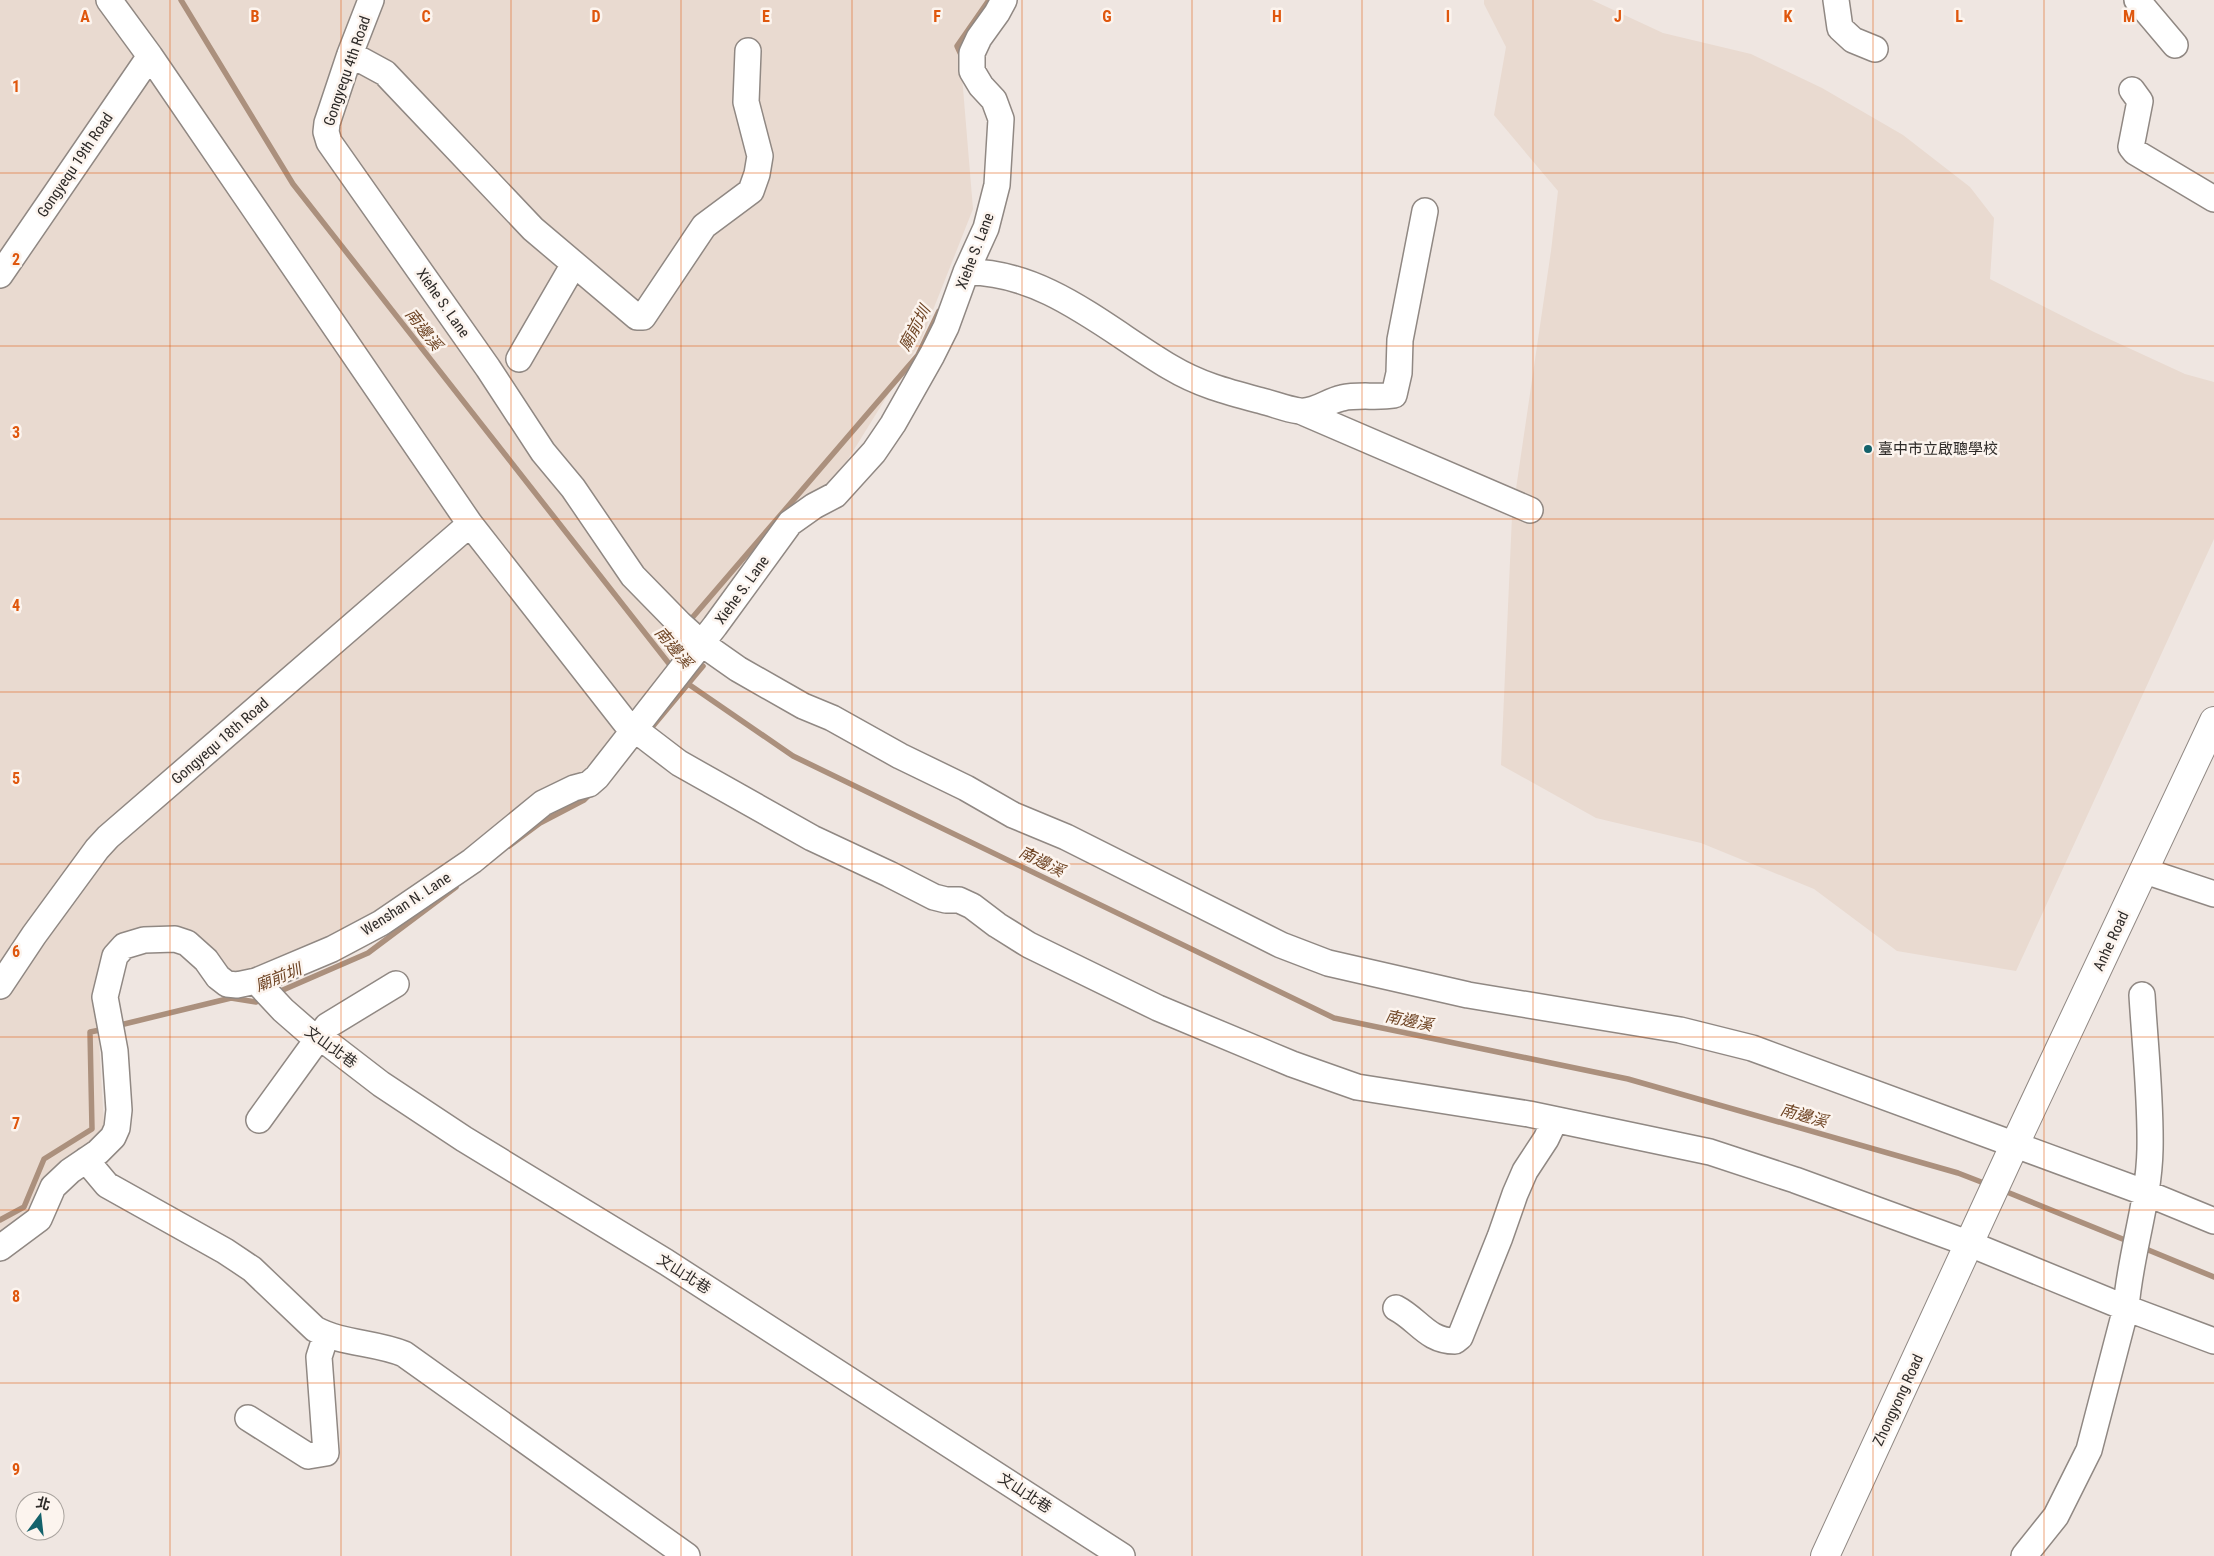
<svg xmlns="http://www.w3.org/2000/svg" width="2214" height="1556" viewBox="0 0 2214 1556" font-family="'Roboto Condensed','Noto Sans TC',sans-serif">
<rect width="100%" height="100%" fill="#efe6e1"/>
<path fill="#e9dad0" d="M0 0H989L961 64 973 209 920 343 842 469 594 775 363 932 229 984 194 945 118 938 96 991 104 1124 98 1144 27 1222 0 1242Z
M1484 0H1592L1663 33 1751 54 1822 88 1903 135 1970 187 1994 218 1990 279 2094 332 2185 374 2214 382V539L2016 971 1897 951 1814 889 1701 843 1596 818 1501 765 1512 516 1551 251 1558 191 1494 115 1506 47 1484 4Z"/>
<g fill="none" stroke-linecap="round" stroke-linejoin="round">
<path stroke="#ab907d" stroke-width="5.5" d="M181 0 293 184 674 670
M963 59 957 46 989 0
M692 618 918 355 939 311
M681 679 793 756 1334 1018 1628 1079 1958 1173 1989 1185
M648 732 703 666
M509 846 540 823 584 800 591 793
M276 993 368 953 456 887
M116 1026 231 998 256 1002 263 999
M2002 1190 2130 1242
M0 1220 24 1207 44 1159 92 1129 90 1032 105 1029
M2141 1247 2214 1277"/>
<g stroke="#908883" stroke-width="28">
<path id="minor" d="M109 0 150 56 470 524 632 731 645 737 679 763 812 838 889 874 934 897 946 900H959L972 906 997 925 1029 945 1158 1008 1292 1064 1357 1087 1529 1114 1710 1152 1795 1180 1970 1244 2126 1308 2214 1341
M371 0 350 54 327 123 326 132 329 142 488 368 543 452 573 488 633 576 680 624 701 643 738 669 803 706 832 718 900 756 966 788 1013 815 1066 837 1281 945 1328 963 1468 995 1680 1030 1752 1048 2146 1193 2214 1221
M1836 0 1840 28 1853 40 1875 49
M2137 0 2175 45
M350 54 385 73 533 229 637 317H643L704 226 751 191 757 174 760 156 746 102 748 51
M2132 90 2140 101 2131 147 2135 152 2214 199
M966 272C1044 271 1106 329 1170 367 1200 385 1228 392 1262 401 1274 404 1286 409 1299 411 1315 413 1327 401 1342 398 1359 394 1377 398 1394 395L1399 373 1400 340 1425 211
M0 275 150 56
M519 359 574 264
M1300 411 1530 510
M2145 871 2214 894
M256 981 283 1010 314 1037H320L381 1084 464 1139 666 1262 1122 1556
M0 986 34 935 97 849 108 837 470 524
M259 1120 327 1026 396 984
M86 1160 107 1185 225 1251 252 1269 315 1329C342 1344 375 1342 404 1354L687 1556
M0 1248 39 1219 53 1187 70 1171 98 1152 113 1137 117 1128 119 1110 115 1051 105 997 115 956 124 946 144 940 175 939 187 943 206 960 218 977 227 984 237 985 256 981 332 949 381 923 472 861 543 803 574 788 589 784 597 777 715 626 790 523 814 506 835 495 874 452 893 424 932 355 946 327 966 272 986 228 997 185 1001 119 994 100 981 86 972 71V53L979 38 997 13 1004 0
M1396 1308C1419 1320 1427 1341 1455 1341L1460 1337 1500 1237 1515 1194 1525 1171 1546 1139 1555 1120
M248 1418 308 1456 326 1453 319 1357 326 1335
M2024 1556 2056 1516 2089 1450 2126 1308C2130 1254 2149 1203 2150 1149 2151 1099 2145 1045 2142 995"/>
</g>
<g stroke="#908883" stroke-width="30">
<path id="major" d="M1825 1556 2007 1161 2214 721"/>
</g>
<use href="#minor" stroke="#fff" stroke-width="25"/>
<use href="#major" stroke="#fff" stroke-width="28"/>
</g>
<path fill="none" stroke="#df570d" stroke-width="1" stroke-opacity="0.55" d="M170 0V1556M341 0V1556M511 0V1556M681 0V1556M852 0V1556M1022 0V1556M1192 0V1556M1362 0V1556M1533 0V1556M1703 0V1556M1873 0V1556M2044 0V1556M0 173H2214M0 346H2214M0 519H2214M0 692H2214M0 864H2214M0 1037H2214M0 1210H2214M0 1383H2214"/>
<circle fill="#14626b" stroke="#fcf4ee" stroke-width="2" cx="1868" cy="449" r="5"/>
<g text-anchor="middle" stroke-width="5" stroke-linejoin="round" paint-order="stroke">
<g font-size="15" fill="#2e2b29" stroke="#fcf4ee">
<text transform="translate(347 71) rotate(-71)" y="5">Gongyequ 4th Road</text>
<text transform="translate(75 165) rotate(-56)" y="5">Gongyequ 19th Road</text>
<text transform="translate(975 251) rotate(-69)" y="5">Xiehe S. Lane</text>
<text transform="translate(443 303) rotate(55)" y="5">Xiehe S. Lane</text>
<text transform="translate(742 590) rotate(-54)" y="5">Xiehe S. Lane</text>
<text transform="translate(220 741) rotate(-41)" y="5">Gongyequ 18th Road</text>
<text transform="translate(406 904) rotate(-33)" y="5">Wenshan N. Lane</text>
<text transform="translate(2111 941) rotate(-65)" y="5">Anhe Road</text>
<text transform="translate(331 1047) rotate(36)" y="5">文山北巷</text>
<text transform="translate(684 1274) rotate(32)" y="5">文山北巷</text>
<text transform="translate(1898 1400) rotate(-65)" y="5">Zhongyong Road</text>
<text transform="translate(1025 1493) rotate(33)" y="5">文山北巷</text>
</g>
<g font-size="15" fill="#2e2b29" stroke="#fcf4ee" text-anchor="start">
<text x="1878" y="454">臺中市立啟聰學校</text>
</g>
<g font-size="16" font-style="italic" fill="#6f4525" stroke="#fcf4ee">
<text transform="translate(914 328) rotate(-62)" y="6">廟前圳</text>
<text transform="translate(424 329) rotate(52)" y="6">南邊溪</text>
<text transform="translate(674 647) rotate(50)" y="6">南邊溪</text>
<text transform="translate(1042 861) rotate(26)" y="6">南邊溪</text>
<text transform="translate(278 977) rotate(-22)" y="6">廟前圳</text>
<text transform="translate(1409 1020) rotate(12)" y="6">南邊溪</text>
<text transform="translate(1804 1115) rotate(16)" y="6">南邊溪</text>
</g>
</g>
<g font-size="16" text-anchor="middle" font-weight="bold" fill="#df570d" stroke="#fcf4ee" stroke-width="5" stroke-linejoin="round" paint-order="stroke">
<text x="85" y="22">A</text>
<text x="255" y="22">B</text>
<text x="426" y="22">C</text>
<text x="596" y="22">D</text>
<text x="766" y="22">E</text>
<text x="937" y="22">F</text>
<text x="1107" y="22">G</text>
<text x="1277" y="22">H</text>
<text x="1448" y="22">I</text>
<text x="1618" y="22">J</text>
<text x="1788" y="22">K</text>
<text x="1959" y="22">L</text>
<text x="2129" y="22">M</text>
<text x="16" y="92">1</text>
<text x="16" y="265">2</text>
<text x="16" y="438">3</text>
<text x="16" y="611">4</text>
<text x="16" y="784">5</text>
<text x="16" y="957">6</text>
<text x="16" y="1129">7</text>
<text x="16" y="1302">8</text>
<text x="16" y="1475">9</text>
</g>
<g transform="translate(40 1516) rotate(15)"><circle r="24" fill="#fcf4ee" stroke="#aaa49f"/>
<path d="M0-4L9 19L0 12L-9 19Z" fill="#14626b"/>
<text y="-8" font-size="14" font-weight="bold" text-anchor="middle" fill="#2e2b29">北</text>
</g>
</svg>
